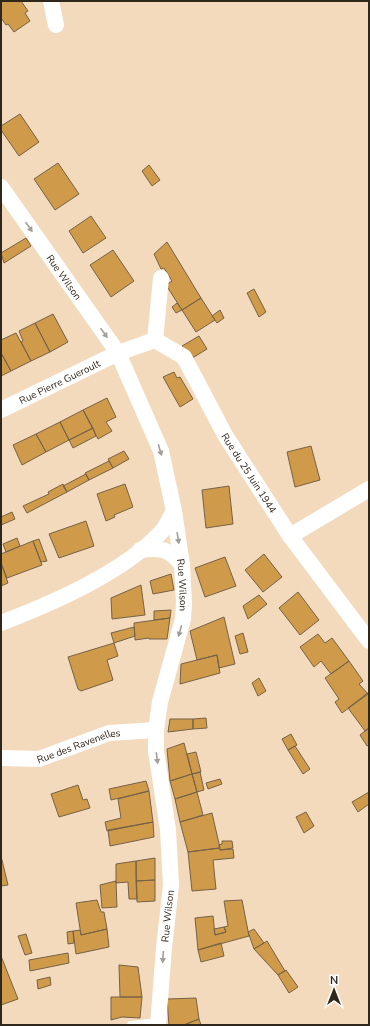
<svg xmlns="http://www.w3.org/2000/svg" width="370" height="1026" viewBox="0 0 370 1026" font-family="'Nunito Sans',sans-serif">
<rect width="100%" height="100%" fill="#f3dabd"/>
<path fill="#cf9a49" stroke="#756247" d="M1 1H21L28 11 25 13 30 21 14 32 8 24 6 25 1 18Z
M20 114 39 142 19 156 1 130V126Z
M58 163 79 194 55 210 34 179Z
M149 165 160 180 152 186 142 171Z
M91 216 106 238 83 253 69 231Z
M26 238 31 246 4 263 1 253Z
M167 242 201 298 182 310 166 285 172 281 164 268 161 269 154 254Z
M113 250 134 281 111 297 90 265Z
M254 289 266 312 259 317 247 293Z
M201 298 215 320 196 332 182 310Z
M177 303 182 310 176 313 172 307Z
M220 310 224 318 217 323 212 316Z
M53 314 68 342 50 352 35 323Z
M35 323 50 352 31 361 21 342 23 341 19 331Z
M16 333 31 361 11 371 1 353V340Z
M199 336 207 349 194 357H187L182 346Z
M1 353 11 371 1 376Z
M174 372 177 378 180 377 193 399 180 407 163 377Z
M107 398 116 417 106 422 112 431 98 439 83 410Z
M83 410 93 428 69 440 60 422Z
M60 422 69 440 46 452 36 434Z
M93 428 96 436 73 448 69 440Z
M36 434 46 452 22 465 13 445Z
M311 446 320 480 295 487 287 452Z
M124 451 129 459 113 468 108 459Z
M109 461 113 468 89 480 85 473Z
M86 474 89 480 67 492 63 486Z
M63 484 67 492 27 513 23 506 49 494 48 492Z
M125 484 133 507 114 515 115 517 106 521 97 494Z
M229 486 233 524 206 528 202 490Z
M12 512 15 519 1 525V517Z
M86 521 94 546 59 558 49 534Z
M17 538 20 546 6 552 3 544Z
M39 539 47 561 41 562 33 541Z
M33 541 42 565 7 578 1 563V554Z
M264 554 282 577 263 592 245 570Z
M225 557 236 586 205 597 195 568Z
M1 563 8 583 1 586Z
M171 574 174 590 153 594 150 581Z
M141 585 145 615 112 619 111 598Z
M298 592 319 620 300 635 279 608Z
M259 595 267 604 248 619 243 606Z
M171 610 170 618 154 620V611Z
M224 617 235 664 219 668 217 655 197 660 190 631Z
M170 618 167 639H149V638L135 640 134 623Z
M134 627 135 636 114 643 111 633Z
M243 633 248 652 240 654 235 636Z
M318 634 325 643 332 638 349 661 331 674 321 661 314 667 300 647Z
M114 643 118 656 107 660 113 680 81 691 78 689 68 657Z
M217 655 220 673 180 684 181 664Z
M349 661 363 681 359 684 368 694 342 713 335 702 339 699 325 678Z
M259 678 266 691 258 696 252 683Z
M369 692V728L365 731 348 708Z
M206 718 207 728 193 729V719Z
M170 719H193V729L168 732Z
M369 728V745L367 746 360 735Z
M291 734 297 745 288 750 282 739Z
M184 743 192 774 170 781 167 749Z
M295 746 310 769 303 774 288 750Z
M196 752 201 772 192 774 187 754Z
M200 772 204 790 197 792 192 774Z
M192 774 197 792 175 799 170 781Z
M220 779 222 784 208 789 206 783Z
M146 781 149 791 111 800 109 789Z
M78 785 83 800 87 799 90 808 59 817 51 794Z
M149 791 153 822 107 831 105 822 121 818 118 799Z
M197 792 203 815 180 822 175 799Z
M369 792V804L358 812 352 802Z
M306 812 314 826 304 833 296 817Z
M212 813 220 848 188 852 180 822Z
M153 822 154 837 110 846 108 830Z
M222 841H232L233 848 220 850 219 845 222 844Z
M219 848 220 850 233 849 234 858 213 860 216 889 192 891 188 852Z
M1 856 8 885 1 886Z
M155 858V880L136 881V861Z
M136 861 137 899H129L128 882 116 883V864Z
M155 880V901L137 902 136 881Z
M116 881 117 907 102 908 100 885Z
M97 900 101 912H104L107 929 81 935 76 903Z
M242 900 249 936 198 950 195 918 213 916 215 935 226 932 224 927 228 926 224 901Z
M224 927 226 932 215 935 214 929Z
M107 929 109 947 76 954 73 931 80 930 81 935Z
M254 929 264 943 254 949 248 932Z
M73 931 74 943 68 944 67 932Z
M26 934 32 953 25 955 18 936Z
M267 941 285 971 278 975 254 949Z
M221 943 224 956 201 962 198 950Z
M68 953 69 963 30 971 29 960Z
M1 956 18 999 1 1005Z
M119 965 138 967 142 997H120Z
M286 970 298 987 289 993 278 975Z
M50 977 51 985 38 989 37 980Z
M111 997H142L140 1018 122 1017 111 1020Z
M196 998 199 1019 184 1025H169L167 999Z
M199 1019 201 1025H184Z"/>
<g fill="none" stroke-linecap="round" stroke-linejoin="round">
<path stroke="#fff" stroke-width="8" d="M131 1025 158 1022"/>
<g stroke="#fff" stroke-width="16">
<path d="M51 1 56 25"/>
<path id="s1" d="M1 187 118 353 161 451 174 511 182 565 184 603 183 619 160 702 156 730V751L168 830 171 885 164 948 158 1025"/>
<path d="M155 340 161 278"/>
<path id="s2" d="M1 410 118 353 155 340 184 357 225 435 290 536 369 641"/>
<path d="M290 536 369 489"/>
<path d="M140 550C160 547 170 549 182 565"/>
<path d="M1 623C53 603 125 572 163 530 167 525 170 517 174 511"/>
<path id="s3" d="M1 758 39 759 109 733 156 730"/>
</g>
</g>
<defs><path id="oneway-solid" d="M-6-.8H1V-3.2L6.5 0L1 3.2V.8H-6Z"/></defs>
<g fill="#a29e99">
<use href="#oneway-solid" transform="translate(29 227) rotate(55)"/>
<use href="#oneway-solid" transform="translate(104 333) rotate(55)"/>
<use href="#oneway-solid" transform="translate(160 450) rotate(73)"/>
<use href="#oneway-solid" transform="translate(178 538) rotate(81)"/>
<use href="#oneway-solid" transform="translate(180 631) rotate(105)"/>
<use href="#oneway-solid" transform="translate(157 758) rotate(83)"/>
<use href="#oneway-solid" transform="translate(163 957) rotate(94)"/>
</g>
<g text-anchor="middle" stroke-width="4" stroke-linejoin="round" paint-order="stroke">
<g font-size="10" fill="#30271c" stroke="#fff">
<text dy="4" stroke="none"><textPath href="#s1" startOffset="110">Rue Wilson</textPath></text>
<text dy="4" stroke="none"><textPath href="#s2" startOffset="65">Rue Pierre Gueroult</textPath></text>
<text dy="4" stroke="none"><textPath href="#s2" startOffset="336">Rue du 25 Juin 1944</textPath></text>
<text dy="4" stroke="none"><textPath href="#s1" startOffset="446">Rue Wilson</textPath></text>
<text dy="4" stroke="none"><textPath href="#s3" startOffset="80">Rue des Ravenelles</textPath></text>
<text transform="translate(167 916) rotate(-84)" y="4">Rue Wilson</text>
</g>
</g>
<rect width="370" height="1026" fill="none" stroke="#30271c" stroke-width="4"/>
<g transform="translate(334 990)" stroke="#ffffff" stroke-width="3" paint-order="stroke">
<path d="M0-3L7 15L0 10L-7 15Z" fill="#30271c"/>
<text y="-6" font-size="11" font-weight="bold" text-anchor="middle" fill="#30271c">N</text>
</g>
</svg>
